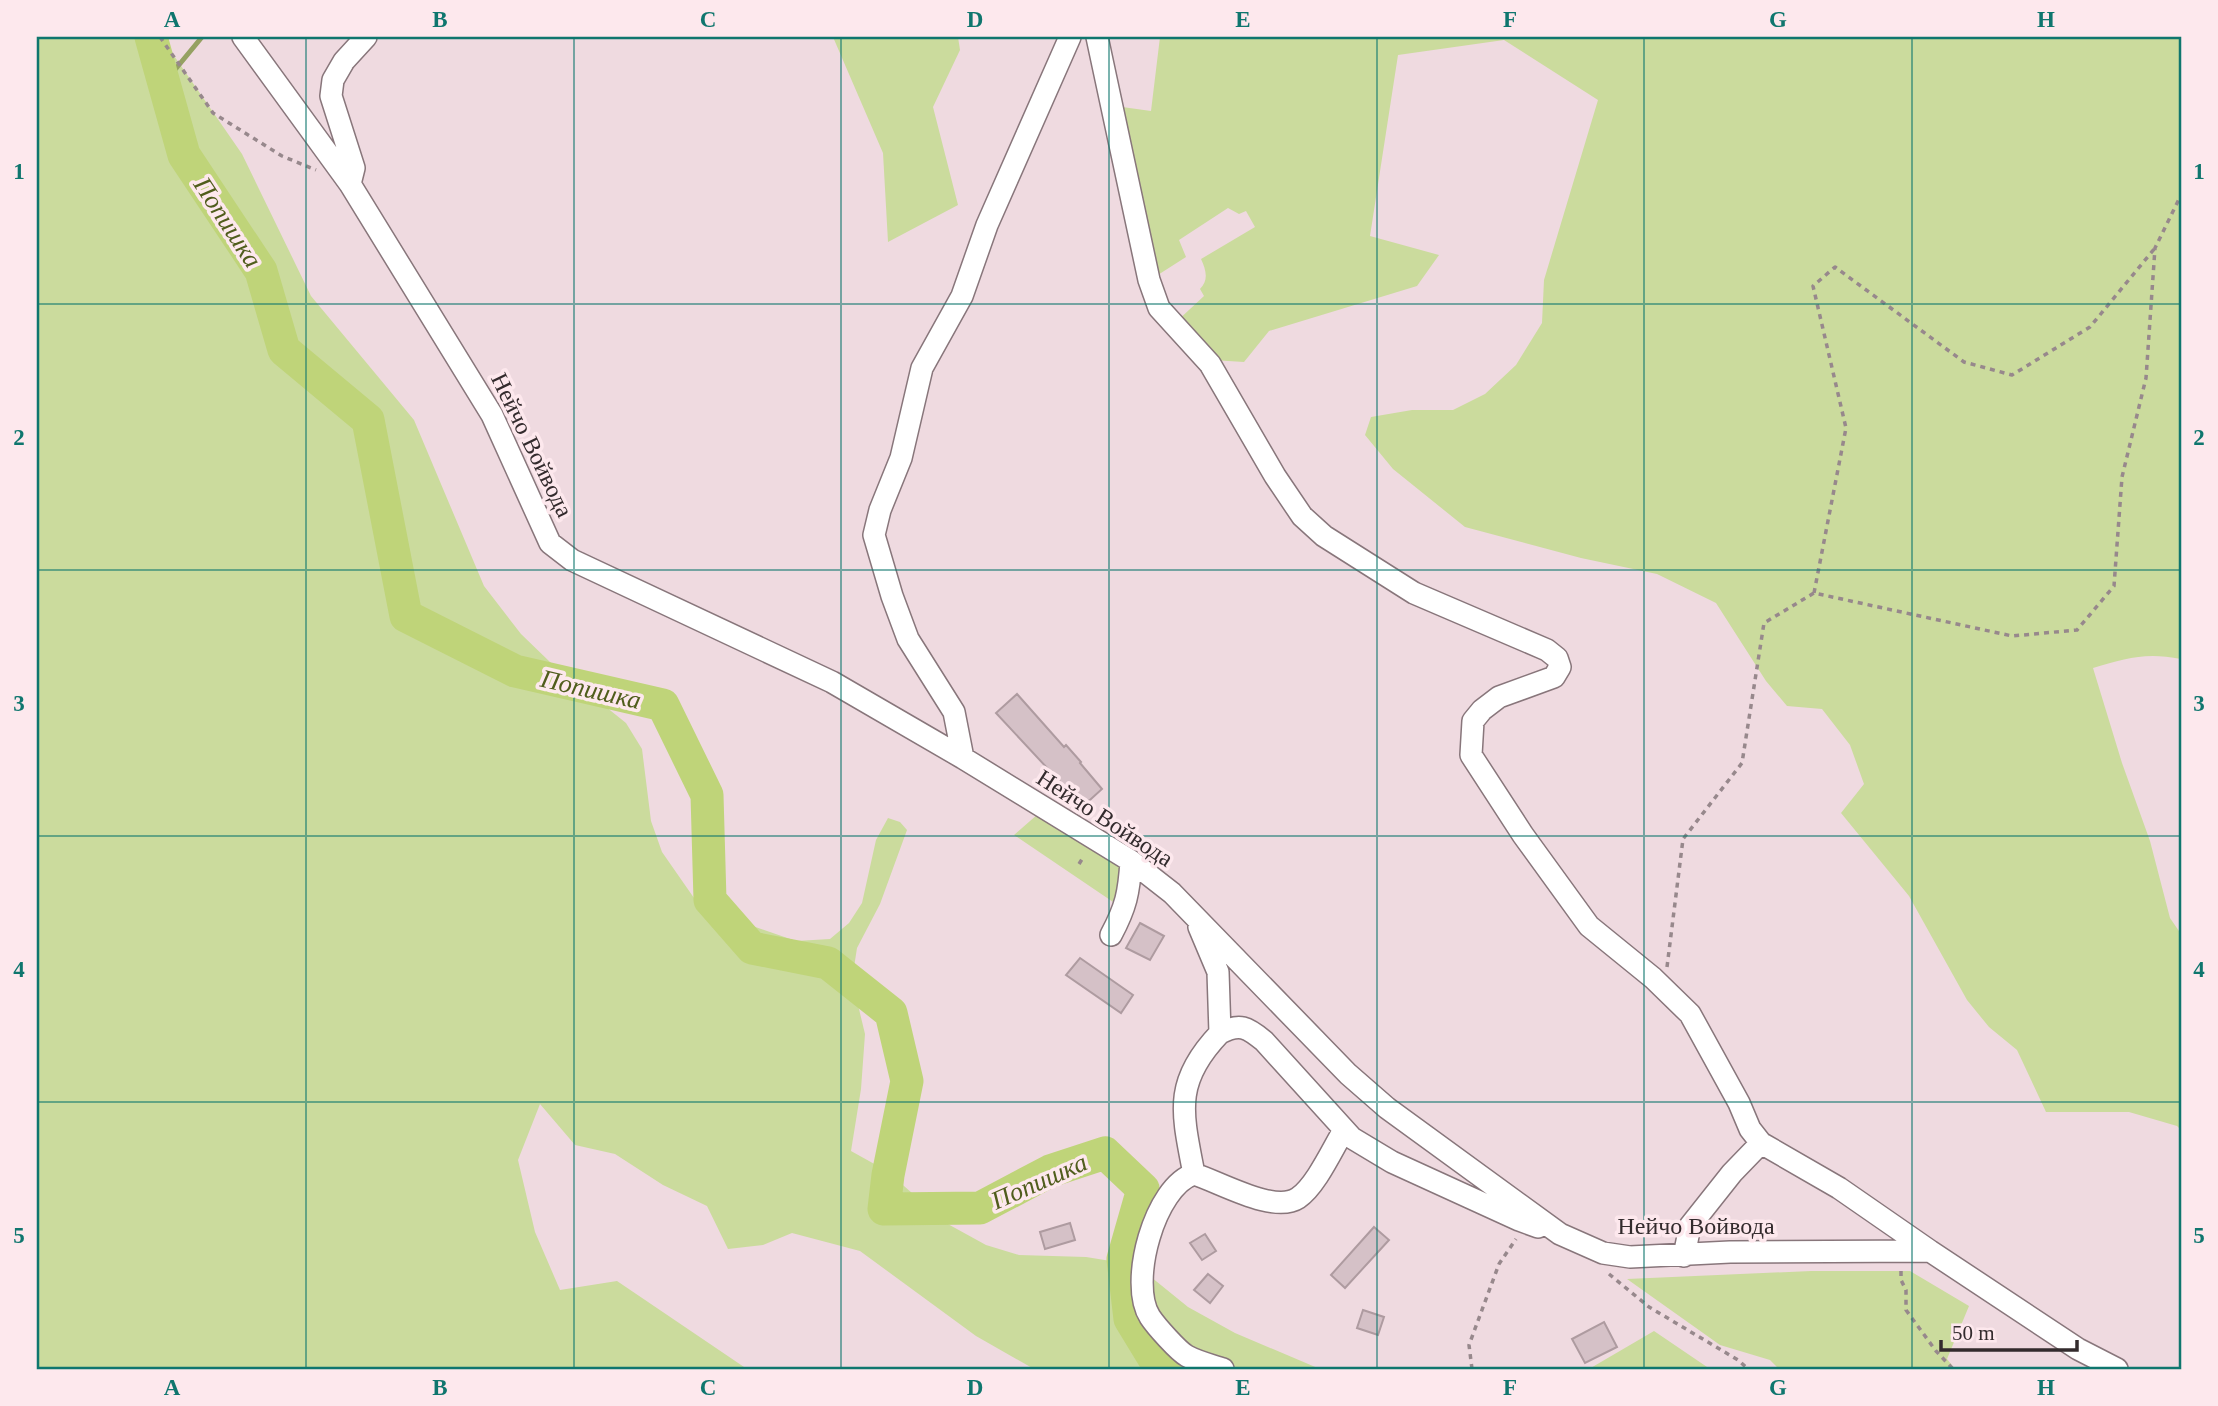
<svg xmlns="http://www.w3.org/2000/svg" width="2218" height="1406" viewBox="0 0 2218 1406" font-family="'Times New Roman',serif">
<rect width="100%" height="100%" fill="#efdae0"/>
<path fill="#cbdb9d" d="M37 37H161L242 154 311 296 414 420 484 586 521 634 550 662 626 723 642 749 651 821 662 852 701 908 796 941 830 939 849 923 862 903 876 840 888 818 900 822 907 830 880 904 857 948 852 980 865 1034 861 1089 851 1151 887 1171 946 1223 986 1245 1019 1255 1086 1257 1117 1262 1151 1277 1188 1307 1235 1333 1320 1369H1034L976 1336 860 1251 792 1233 763 1245 728 1249 707 1206 663 1185 615 1154 575 1145 540 1104 518 1160 535 1232 560 1290 617 1281 747 1369H37Z
M833 37H958L960 50 933 107 958 205 888 242 883 153Z
M1160 37H2181V659C2146 652 2126 658 2093 668L2122 763 2150 841 2170 918 2181 934V1130L2177 1126 2129 1112H2046L2017 1050 1989 1027 1967 1000 1909 896 1841 813 1864 784 1850 745 1822 709 1787 706 1766 681 1716 603 1657 574 1581 558 1465 527 1393 469 1365 435 1371 417 1412 410H1453L1485 394 1516 365 1542 323 1544 280 1598 100 1504 40 1398 55 1370 236 1439 255 1417 286 1269 331 1244 362 1212 360 1175 323 1204 296 1200 289C1209 280 1206 270 1201 259L1255 227 1246 211 1239 214 1228 208 1179 240 1186 257 1150 280 1115 106 1151 111Z
M1038 814 1123 867 1119 906 1014 835Z
M1811 1271H1910L1969 1306 1947 1359 1955 1369H1779L1770 1360 1720 1345 1627 1279Z
M1654 1331 1710 1369H1589Z"/>
<g fill="none" stroke-linecap="round" stroke-linejoin="round">
<path stroke="#95a162" stroke-width="5" d="M164 83 202 37"/>
<path stroke="#bfd479" stroke-width="33" d="M151 37 184 155 261 271 284 350 368 420 406 616 515 671 663 705 707 795 710 900 752 948 828 963 891 1013 907 1081 888 1175 884 1209 980 1208 1050 1171 1105 1153 1143 1189 1123 1259 1130 1319 1158 1365 1174 1369"/>
</g>
<path fill="#d5c1c7" stroke="#ae9ba0" stroke-width="2" d="M1017 694 1064 747 1066 745 1081 762 1080 763 1102 789 1080 809 1061 787 1063 785 996 713Z
M1140 923 1164 936 1150 960 1126 948Z
M1080 958 1133 995 1121 1013 1066 975Z
M1070 1223 1075 1240 1045 1249 1040 1232Z
M1374 1227 1389 1240 1345 1288 1331 1275Z
M1205 1234 1216 1251 1202 1260 1190 1243Z
M1208 1274 1223 1286 1210 1303 1194 1290Z
M1363 1310 1384 1317 1378 1335 1357 1328Z
M1604 1322 1617 1347 1585 1363 1572 1339Z"/>
<g fill="none" stroke-linecap="round" stroke-linejoin="round">
<g stroke="#88767b" stroke-width="24">
<path id="street" d="M243 37 350 184 492 415 550 543 572 560 832 682 963 758 1131 861 1172 893 1348 1074 1387 1108 1560 1234 1603 1253 1630 1257 1730 1252 1930 1251 2078 1349 2117 1369
M1097 37 1149 280 1159 308 1210 364 1275 476 1302 516 1324 536 1414 593 1547 650 1557 658 1560 667 1554 677 1499 697 1482 710 1473 721 1471 755 1523 835 1589 926 1653 978 1690 1014 1739 1103 1750 1129 1761 1143 1839 1188 1930 1251
M350 184 354 168 331 96 333 80 344 61 366 37
M963 758 954 712 908 639 892 596 874 535 880 510 901 458 922 368 962 296 987 225 1070 37
M1111 935C1126 907 1129 893 1131 861
M1220 1033C1240 1023 1247 1027 1264 1041L1352 1138 1392 1162 1519 1220 1538 1227
M1194 1174C1182 1112 1173 1082 1220 1033L1218 972 1199 927
M1684 1256 1690 1226 1732 1173 1761 1143
M1223 1369C1211 1365 1198 1362 1187 1356 1178 1351 1156 1326 1150 1317 1128 1283 1155 1186 1194 1174 1220 1182 1274 1214 1298 1198 1316 1186 1333 1148 1344 1130"/>
</g>
<path stroke="#97888c" stroke-width="3.5" stroke-dasharray="5 5" stroke-linecap="butt" d="M160 37 213 113 282 156 316 170
M1814 593 1846 428 1813 286 1835 267 1964 362 2012 375 2090 327 2155 248
M1079 864 1084 856
M1667 967 1683 839 1742 763 1764 623 1814 593 2012 636 2077 630 2114 586 2122 477 2146 378 2155 248 2181 195
M1901 1271V1280L1906 1290V1310L1936 1351 1953 1369
M1609 1274 1649 1307 1738 1360 1748 1369
M1472 1369 1469 1345 1499 1264 1516 1239"/>
<use href="#street" stroke="#fff" stroke-width="21"/>
</g>
<path fill="none" stroke="#0f766e" stroke-width="2" stroke-opacity="0.55" d="M306 37V1369M574 37V1369M841 37V1369M1109 37V1369M1377 37V1369M1644 37V1369M1912 37V1369M37 304H2181M37 570H2181M37 836H2181M37 1102H2181"/>
<g text-anchor="middle" stroke-width="7" stroke-linejoin="round" paint-order="stroke">
<g font-size="24" fill="#332b2d" stroke="#fde8ed">
<text transform="translate(532 445) rotate(64)" y="8">Нейчо Войвода</text>
<text transform="translate(1105 818) rotate(33)" y="8">Нейчо Войвода</text>
<text x="1696" y="1234">Нейчо Войвода</text>
</g>
<g font-size="26" font-style="italic" fill="#505d1c" stroke="#fde8ed">
<text transform="translate(228 222) rotate(57)" y="9">Попишка</text>
<text transform="translate(591 689) rotate(13)" y="9">Попишка</text>
<text transform="translate(1039 1181) rotate(-24)" y="9">Попишка</text>
</g>
</g>
<rect width="2218" height="1406" fill="none" stroke="#fde8ed" stroke-width="77"/>
<path d="M1941 1340v10h136v-10" fill="none" stroke="#332b2d" stroke-width="3.5"/>
<text x="1952" y="1340" font-size="21" fill="#332b2d" stroke="#fde8ed" stroke-width="5" paint-order="stroke">50 m</text>
<rect x="38" y="38" width="2142" height="1330" fill="none" stroke="#0f766e" stroke-width="2.5"/>
<g font-size="23" text-anchor="middle" font-weight="bold" fill="#0f766e">
<text x="172" y="27">A</text>
<text x="440" y="27">B</text>
<text x="708" y="27">C</text>
<text x="975" y="27">D</text>
<text x="1243" y="27">E</text>
<text x="1510" y="27">F</text>
<text x="1778" y="27">G</text>
<text x="2046" y="27">H</text>
<text x="19" y="179">1</text>
<text x="2199" y="179">1</text>
<text x="19" y="445">2</text>
<text x="2199" y="445">2</text>
<text x="19" y="711">3</text>
<text x="2199" y="711">3</text>
<text x="19" y="977">4</text>
<text x="2199" y="977">4</text>
<text x="19" y="1243">5</text>
<text x="2199" y="1243">5</text>
<text x="172" y="1395">A</text>
<text x="440" y="1395">B</text>
<text x="708" y="1395">C</text>
<text x="975" y="1395">D</text>
<text x="1243" y="1395">E</text>
<text x="1510" y="1395">F</text>
<text x="1778" y="1395">G</text>
<text x="2046" y="1395">H</text>
</g>
</svg>
